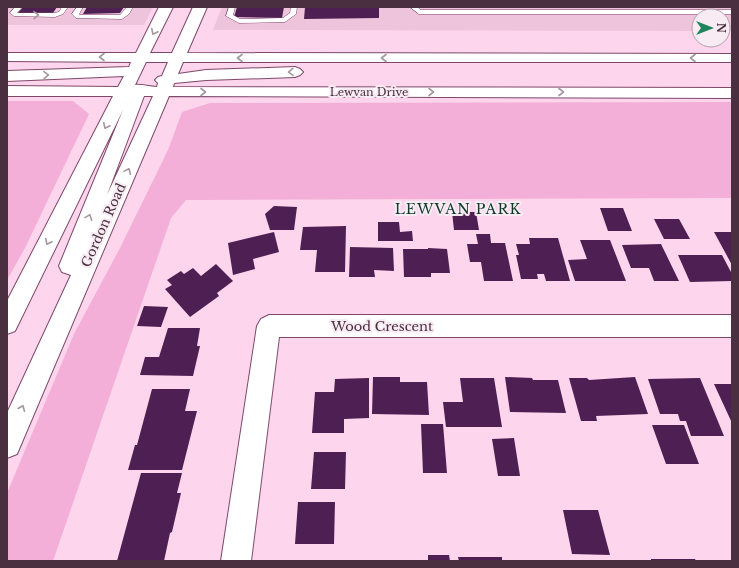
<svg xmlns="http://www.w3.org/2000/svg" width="739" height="568" viewBox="0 0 739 568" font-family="'Libre Baskerville',serif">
<rect width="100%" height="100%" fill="#fdd5ec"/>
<path fill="#eec4dc" d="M7 7H153L144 25H7Z
M222 7H732V31H723V16H699V31L213 30Z"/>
<path fill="#f3afd7" d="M7 101H73L89 114 25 248 7 280Z
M732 102V198L186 200 171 218 53 561H7V493L74 334 120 248 168 150 182 112 210 103Z"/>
<path fill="#4d1f53" d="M23 7H57L53 13H18Z
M87 7H124L120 13 83 14Z
M237 7H284L282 18 234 17Z
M305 7H379V18L304 19Z
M274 206 297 207 294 230H270L265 214Z
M600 208H623L632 231H608Z
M452 212H476L479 230H454Z
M654 219H679L690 239H664Z
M378 222H399L400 232 412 231 413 241H378Z
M346 226 345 272H315L317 250H300L303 227Z
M274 232 279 252 253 259 255 269 233 275 228 243Z
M714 232H732V265Z
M476 234H490L491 243H505L513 281H484L481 262H470L467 244H478Z
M529 238H558L570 281H546L544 274H537L538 279H521L516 255H519L516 244H530Z
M580 240H610L626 281H575L568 260 587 259Z
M661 244 679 281H654L649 268H631L622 245Z
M350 247 393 248 394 271 374 270 375 277H349Z
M428 248 447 249 450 273H431V277H404L403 249H428Z
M678 255H722L732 274V281L690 282Z
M216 264 233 281 217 293 219 296 190 317 165 289 172 285 167 280 181 271 184 274 193 268 201 276Z
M144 306 168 307 161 327 137 326Z
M168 328H200L197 346H200L193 376 140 375 145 357H159Z
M373 377H400V382H427L429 415 372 414Z
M505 377 532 378 533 380H558L566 413 510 412Z
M635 377 648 414 596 416 597 421H581L569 378H587L589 380Z
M369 378V418L344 419V433H312L315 392H334L335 379Z
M460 378H494L502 427H446L443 402H463Z
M700 378 724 436H691L686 421H680L678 414H660L648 379Z
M714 384H732V423Z
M152 389H190L185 411H197L182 470H128L135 445H137Z
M421 424H443L447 473H423Z
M652 425H684L699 464H666Z
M514 438 520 476H498L492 439Z
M314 452H346L345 489H311Z
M141 473H182L177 493H181L172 532 170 533 164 561H117Z
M298 502H335L334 544H295Z
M563 510H598L610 555 572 554Z
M428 555H449L450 561H428Z
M458 557H502V561H459Z
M651 559H695L696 561H651Z"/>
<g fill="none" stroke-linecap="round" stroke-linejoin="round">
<g stroke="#7f476a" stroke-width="1">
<path id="service" d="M15 7H22L17 13H54L59 12 62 7H68L63 14 55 17 14 16 10 13Z
M77 7H83L79 14 80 15H120L127 7H133L129 14 122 19 76 18 72 14Z
M229 7H235L233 15 240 19 283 18 290 13 291 7H297L296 14 285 22 239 23 226 16Z
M410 7H417L421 10H732V14H419Z"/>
</g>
<g stroke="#7f476a" stroke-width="2">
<path id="minor" d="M269 315H732V337H279L251 561H221L257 326 261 319Z"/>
</g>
<g stroke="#7f476a" stroke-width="2">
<path id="secondary" d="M159 7H173L150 53H172L193 7H207L187 53 732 54V62H183L178 74 206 70 295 67 300 69 303 72 300 75 295 77 206 80 174 83 173 87 732 88V98L169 96 17 454 7 458V413L71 275 62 272 59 266 123 110 15 331 7 334V301L113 96H7V86L118 87 124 76 7 81V71L129 67 131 62 7 61V53H136ZM146 62H168L162 76 158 77 155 80 158 83 157 87C149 87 142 84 135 85ZM144 96H153L107 195Z"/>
</g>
<use href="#service" fill="#fff" fill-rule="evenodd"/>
<use href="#minor" fill="#fff" fill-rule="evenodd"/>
<use href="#secondary" fill="#fff" fill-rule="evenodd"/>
</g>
<defs><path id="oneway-chevron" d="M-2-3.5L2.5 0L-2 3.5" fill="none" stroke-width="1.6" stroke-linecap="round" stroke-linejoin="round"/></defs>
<g stroke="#a4979f">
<use href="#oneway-chevron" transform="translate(36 15) rotate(-1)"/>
<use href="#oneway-chevron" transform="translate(154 32) rotate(117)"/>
<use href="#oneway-chevron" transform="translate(102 57) rotate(-180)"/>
<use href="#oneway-chevron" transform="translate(240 58) rotate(-180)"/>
<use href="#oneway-chevron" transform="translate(384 58) rotate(-180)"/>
<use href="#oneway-chevron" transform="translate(693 58) rotate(180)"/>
<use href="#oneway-chevron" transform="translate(291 72) rotate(178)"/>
<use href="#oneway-chevron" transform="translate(46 75) rotate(-2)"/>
<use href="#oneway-chevron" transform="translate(203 92)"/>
<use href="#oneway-chevron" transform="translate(431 92)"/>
<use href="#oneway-chevron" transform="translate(561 92)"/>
<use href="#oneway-chevron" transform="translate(106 126) rotate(117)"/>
<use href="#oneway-chevron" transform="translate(128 171) rotate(-66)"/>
<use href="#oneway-chevron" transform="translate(89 217) rotate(-69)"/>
<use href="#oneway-chevron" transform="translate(48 242) rotate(117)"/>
<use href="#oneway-chevron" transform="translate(22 408) rotate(-67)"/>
</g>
<g text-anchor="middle" stroke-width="4" stroke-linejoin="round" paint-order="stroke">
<g font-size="11" fill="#492f3f" stroke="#f9ebf3">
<text x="369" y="96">Lewvan Drive</text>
</g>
<g font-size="13" fill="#492f3f" stroke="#f9ebf3">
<text transform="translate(103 225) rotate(-66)" y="5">Gordon Road</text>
<text x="382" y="331">Wood Crescent</text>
</g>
<g font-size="14" letter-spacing="1" fill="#0c3b29" stroke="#f9ebf3">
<text x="458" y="214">LEWVAN PARK</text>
</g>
</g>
<rect width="739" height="568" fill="none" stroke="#492f3f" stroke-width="16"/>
<g transform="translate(711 28) rotate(90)"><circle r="19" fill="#f9ebf3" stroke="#b3a0ab"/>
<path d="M0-3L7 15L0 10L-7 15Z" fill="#20855f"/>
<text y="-6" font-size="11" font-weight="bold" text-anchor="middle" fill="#492f3f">N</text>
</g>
</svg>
